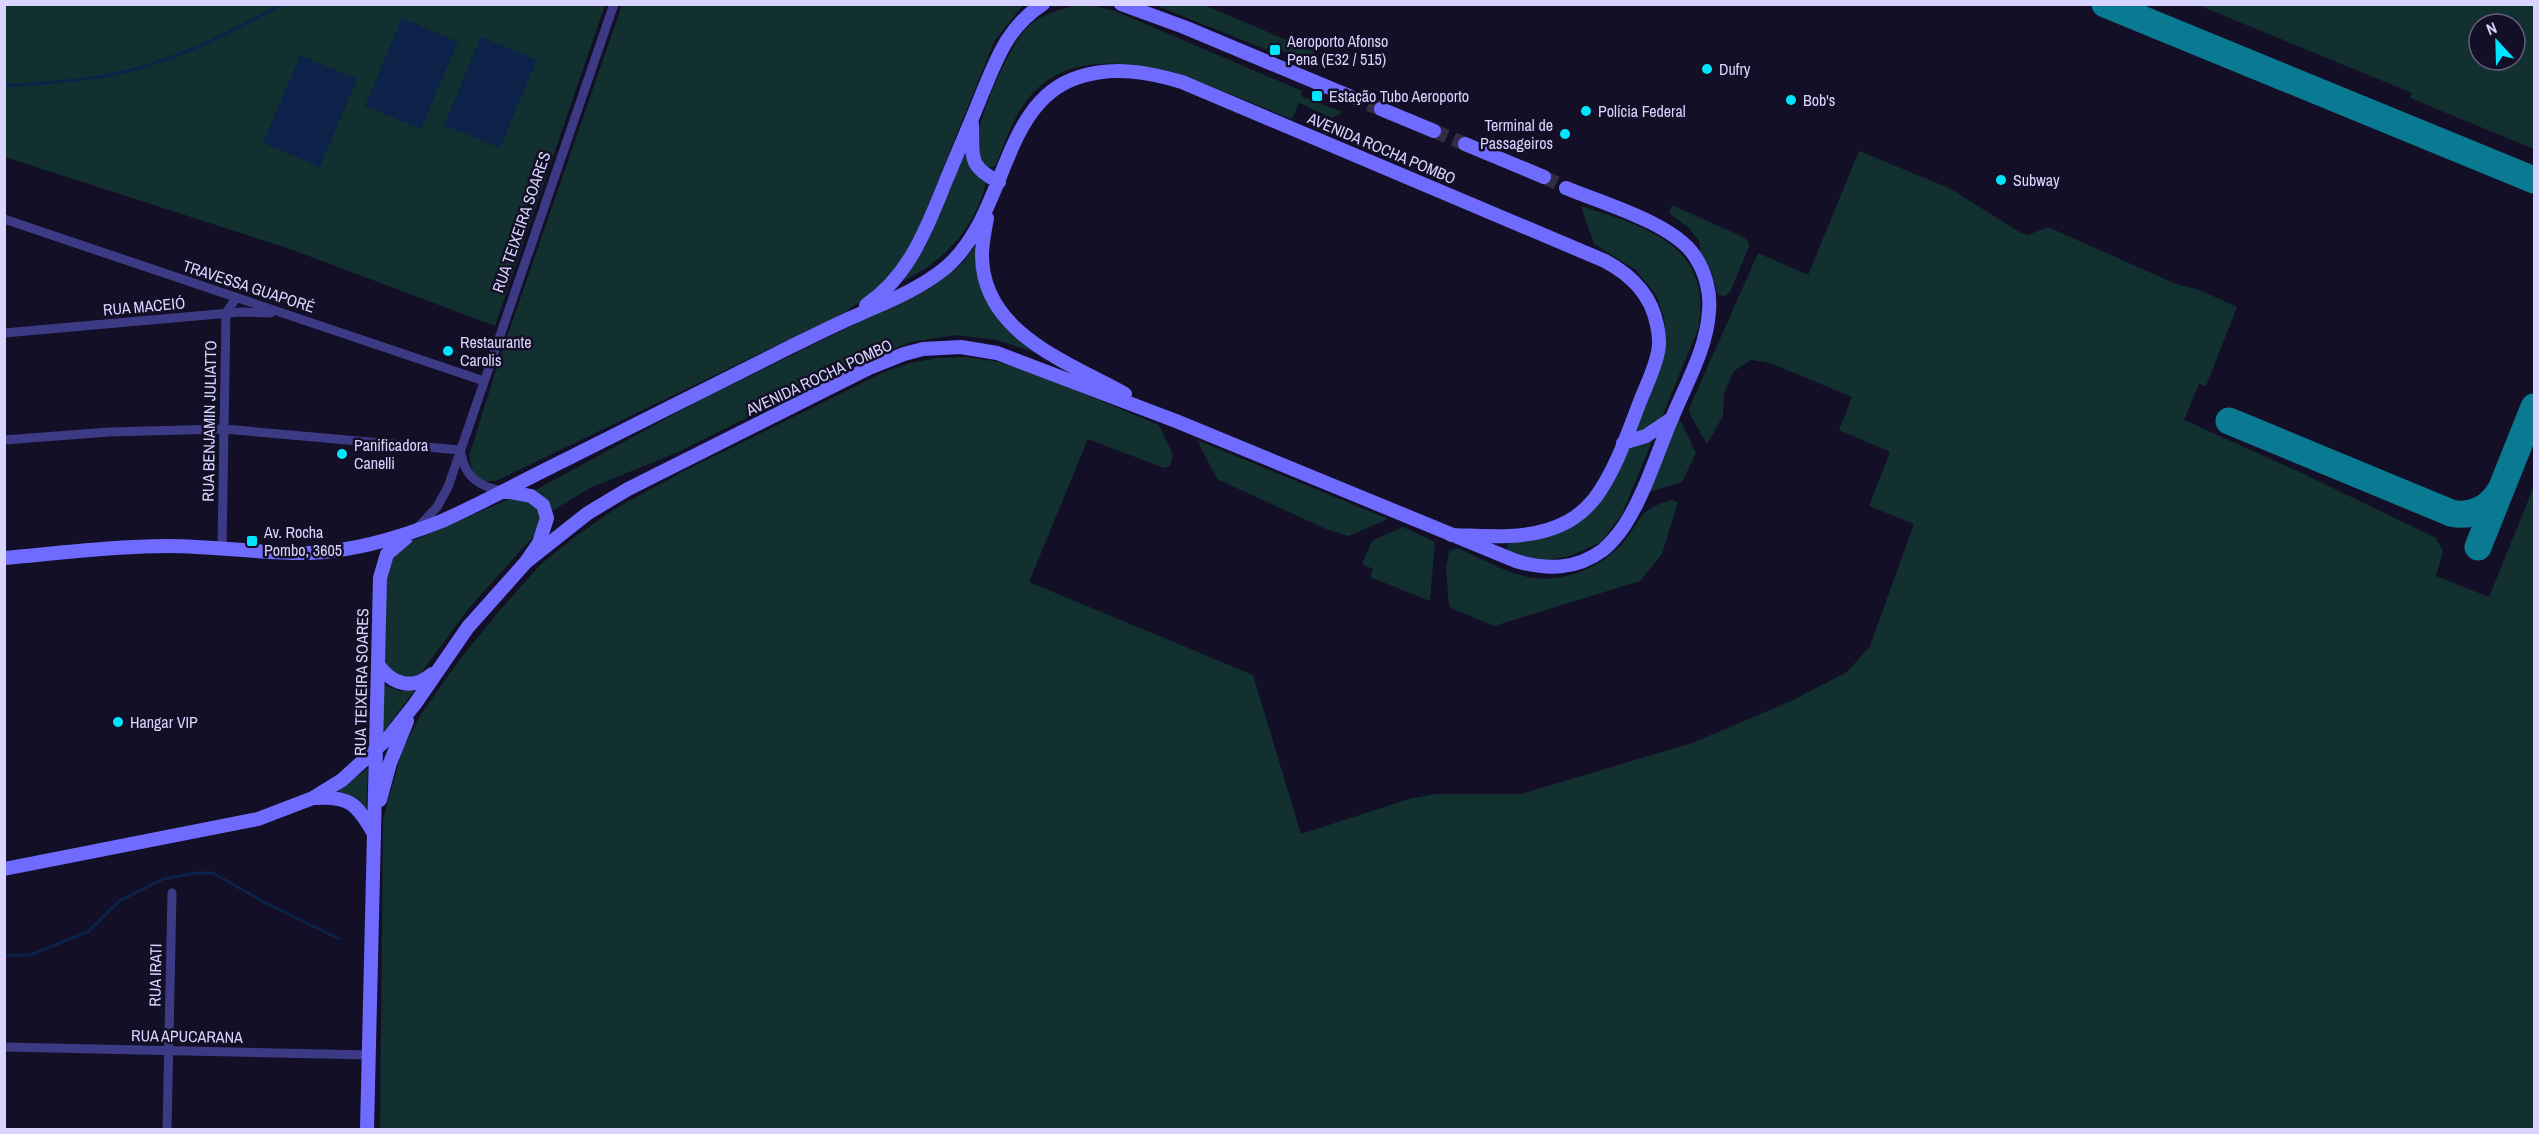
<svg xmlns="http://www.w3.org/2000/svg" width="2539" height="1134" viewBox="0 0 2539 1134" font-family="'Archivo Narrow',sans-serif">
<rect width="100%" height="100%" fill="#130f26"/>
<path fill="#12302f" fill-rule="evenodd" d="M4 5H605L495 326 290 249 5 157Z
M622 5H1023L995 40 907 257 874 291 846 312 496 481H485L473 473 469 456 501 354Z
M1155 5H1204L1315 52 1310 63 1269 45 1267 50Z
M2198 5H2534V149L2410 98 2412 93ZM2479 24H2515V60H2479Z
M1073 6H1095L1115 11 1302 91 1301 96 1343 112 1332 118 1299 103 1292 119C1219 91 1084 18 1024 104 1011 122 1004 146 995 166L988 168C980 161 977 153 977 143 978 117 1007 51 1024 31 1037 16 1054 11 1073 6Z
M966 149 972 172 986 182C976 227 944 262 903 281L926 246Z
M1859 151 1949 188 2021 233 2028 235 2048 227 2176 284 2197 289 2237 307 2206 386 2199 384 2184 420 2304 474 2436 538 2443 551 2436 576 2489 597 2534 486V1129L380 1130 383 819 402 751 421 714 460 659 500 610 540 565 577 535 618 507 686 470 884 372 910 363 937 358 965 357 994 361 1024 369 1159 425 1173 455 1170 466 1164 468 1088 439 1029 582 1253 675 1301 834 1409 799 1435 794H1521L1692 743 1791 701 1847 672 1870 646 1914 524 1869 506 1890 452 1839 430 1852 397 1770 363 1751 360 1734 371 1724 393 1723 416 1707 444 1691 416 1689 409 1758 253 1808 275Z
M1672 205 1743 237 1748 241 1749 247 1730 292 1725 296 1718 295 1712 274 1701 254 1699 241 1688 227 1669 213Z
M1581 206C1646 227 1714 245 1698 329L1622 514 1601 542 1570 556 1542 561 1507 552 1508 542 1592 509 1665 339 1664 317 1656 295 1636 270 1594 244Z
M975 246 981 276 1007 326 1034 352 997 340 956 335 911 342 848 367 676 453 590 488 550 512 534 491 700 400 921 292 962 264Z
M1679 418 1696 453 1682 482 1646 493Z
M1197 440 1388 519 1349 536 1328 530 1217 479Z
M512 498 532 502 541 514 539 530 469 608 421 673C408 681 392 678 386 662 380 648 385 582 386 562L410 542Z
M1671 500 1678 502 1662 554 1640 581 1494 626 1449 607 1446 568 1449 551 1457 548C1481 558 1507 574 1534 578 1565 582 1601 567 1622 544 1642 520 1637 510 1671 500Z
M1403 527 1435 542 1430 601 1370 577 1373 569 1362 564 1372 541Z
M381 684 400 691 415 690 384 731 380 732Z
M368 768 366 810 352 796 338 791Z"/>
<path fill="#0c2248" d="M402 18 458 42 421 129 365 106Z
M481 37 537 60 500 148 444 125Z
M300 55 357 79 320 167 263 143Z"/>
<g fill="none" stroke-linecap="round" stroke-linejoin="round">
<path stroke="#0c2248" stroke-width="3" d="M4 86C38 83 72 82 105 76 169 64 225 36 282 4
M4 955H30L89 931 119 901 163 879 195 873H213L262 901 339 939"/>
<path stroke="#0a7a92" stroke-width="27" d="M2105 4 2534 180
M2229 421 2451 513C2473 518 2491 507 2501 489
M2478 547 2534 407"/>
<path stroke="#312d47" stroke-width="14" stroke-dasharray="14 7" stroke-linecap="butt" d="M1349 96 1381 109
M1434 131 1465 144
M1544 177 1566 188"/>
<path stroke="#3d3a85" stroke-width="9" d="M4 219 484 381
M4 333 241 312 271 313
M4 440 109 432 224 429 460 450
M461 453C465 478 480 487 504 491
M418 527 437 507 448 487 614 4
M222 548 226 313 236 298
M4 1047 369 1055
M167 1130 172 893"/>
<path stroke="#6f6bff" stroke-width="14" d="M1121 4 1184 27 1349 96
M1381 109 1434 131
M972 124C973 157 967 166 999 182
M1465 144 1544 177
M987 218C985 230 982 242 982 255 982 333 1068 362 1125 394
M866 305C909 276 926 230 945 183 957 154 970 124 982 94 997 58 1008 26 1043 4
M1623 443 1646 436 1671 419
M4 558C59 553 114 546 168 546 216 546 263 554 310 553 356 551 399 538 442 521 484 502 524 480 565 460 640 422 715 385 790 347 813 336 836 324 860 314 889 301 919 289 944 269 1008 217 999 102 1079 77 1114 66 1148 72 1182 82L1605 261C1631 275 1651 294 1657 325 1659 334 1660 343 1658 352 1655 368 1647 384 1641 399 1628 432 1616 470 1595 498 1587 508 1578 516 1567 522 1531 541 1490 536 1451 535
M526 562 588 513 628 489 869 368 904 354 923 349 961 347 997 353 1176 421 1516 561C1547 570 1576 570 1603 550 1611 543 1618 535 1624 526 1645 494 1657 453 1672 418 1686 384 1707 348 1709 311 1711 292 1705 271 1694 255 1672 223 1602 203 1566 188
M378 664C391 684 412 691 432 674
M316 798C349 796 357 804 373 832
M380 800 390 763 407 721
M4 869 258 819 313 798 342 780 388 738 415 704 468 627 526 562 539 543 547 518 543 505 531 496 505 491
M367 1130 380 578 387 554 406 538"/>
</g>
<g fill="#00e5ff" stroke="#130f26" stroke-width="2">
<rect x="1269" y="44" width="12" height="12" rx="3"/>
<circle cx="1707" cy="69" r="6"/>
<rect x="1311" y="90" width="12" height="12" rx="3"/>
<circle cx="1791" cy="100" r="6"/>
<circle cx="1586" cy="111" r="6"/>
<circle cx="1565" cy="134" r="6"/>
<circle cx="2001" cy="180" r="6"/>
<circle cx="448" cy="351" r="6"/>
<circle cx="342" cy="454" r="6"/>
<rect x="246" y="535" width="12" height="12" rx="3"/>
<circle cx="118" cy="722" r="6"/>
</g>
<g text-anchor="middle" stroke-width="5" stroke-linejoin="round" paint-order="stroke">
<g font-size="16" fill="#d9d4ff" stroke="#130f26" text-anchor="start">
<text x="1287" y="47">Aeroporto Afonso<tspan x="1287" dy="18">Pena (E32 / 515)</tspan></text>
<text x="1719" y="75">Dufry</text>
<text x="1329" y="102">Estação Tubo Aeroporto</text>
<text x="1803" y="106">Bob's</text>
<text x="1598" y="117">Polícia Federal</text>
<text x="1553" y="131" text-anchor="end">Terminal de<tspan x="1553" dy="18">Passageiros</tspan></text>
<text x="2013" y="186">Subway</text>
<text x="460" y="348">Restaurante<tspan x="460" dy="18">Carolis</tspan></text>
<text x="354" y="451">Panificadora<tspan x="354" dy="18">Canelli</tspan></text>
<text x="264" y="538">Av. Rocha<tspan x="264" dy="18">Pombo, 3605</tspan></text>
<text x="130" y="728">Hangar VIP</text>
</g>
<g font-size="16" fill="#d9d4ff" stroke="#130f26">
<text transform="translate(1382 148) rotate(23)" y="6">AVENIDA ROCHA POMBO</text>
<text transform="translate(521 222) rotate(-71)" y="6">RUA TEIXEIRA SOARES</text>
<text transform="translate(249 286) rotate(18)" y="6">TRAVESSA GUAPORÉ</text>
<text transform="translate(144 306) rotate(-5)" y="6">RUA MACEIÓ</text>
<text transform="translate(819 377) rotate(-25)" y="6">AVENIDA ROCHA POMBO</text>
<text transform="translate(209 421) rotate(-89)" y="6">RUA BENJAMIN JULIATTO</text>
<text transform="translate(361 682) rotate(-89)" y="6">RUA TEIXEIRA SOARES</text>
<text transform="translate(155 975) rotate(-89)" y="6">RUA IRATI</text>
<text transform="translate(187 1036) rotate(1)" y="6">RUA APUCARANA</text>
</g>
</g>
<rect width="2539" height="1134" fill="none" stroke="#d9d4ff" stroke-width="12"/>
<g transform="translate(2497 42) rotate(338)"><circle r="28" fill="#130f26" stroke="#625e7d" stroke-width="1.5"/>
<path d="M0-4.5L10 22L0 15L-10 22Z" fill="#00e5ff"/>
<text y="-9" font-size="16" font-weight="bold" text-anchor="middle" fill="#d9d4ff">N</text>
</g>
</svg>
